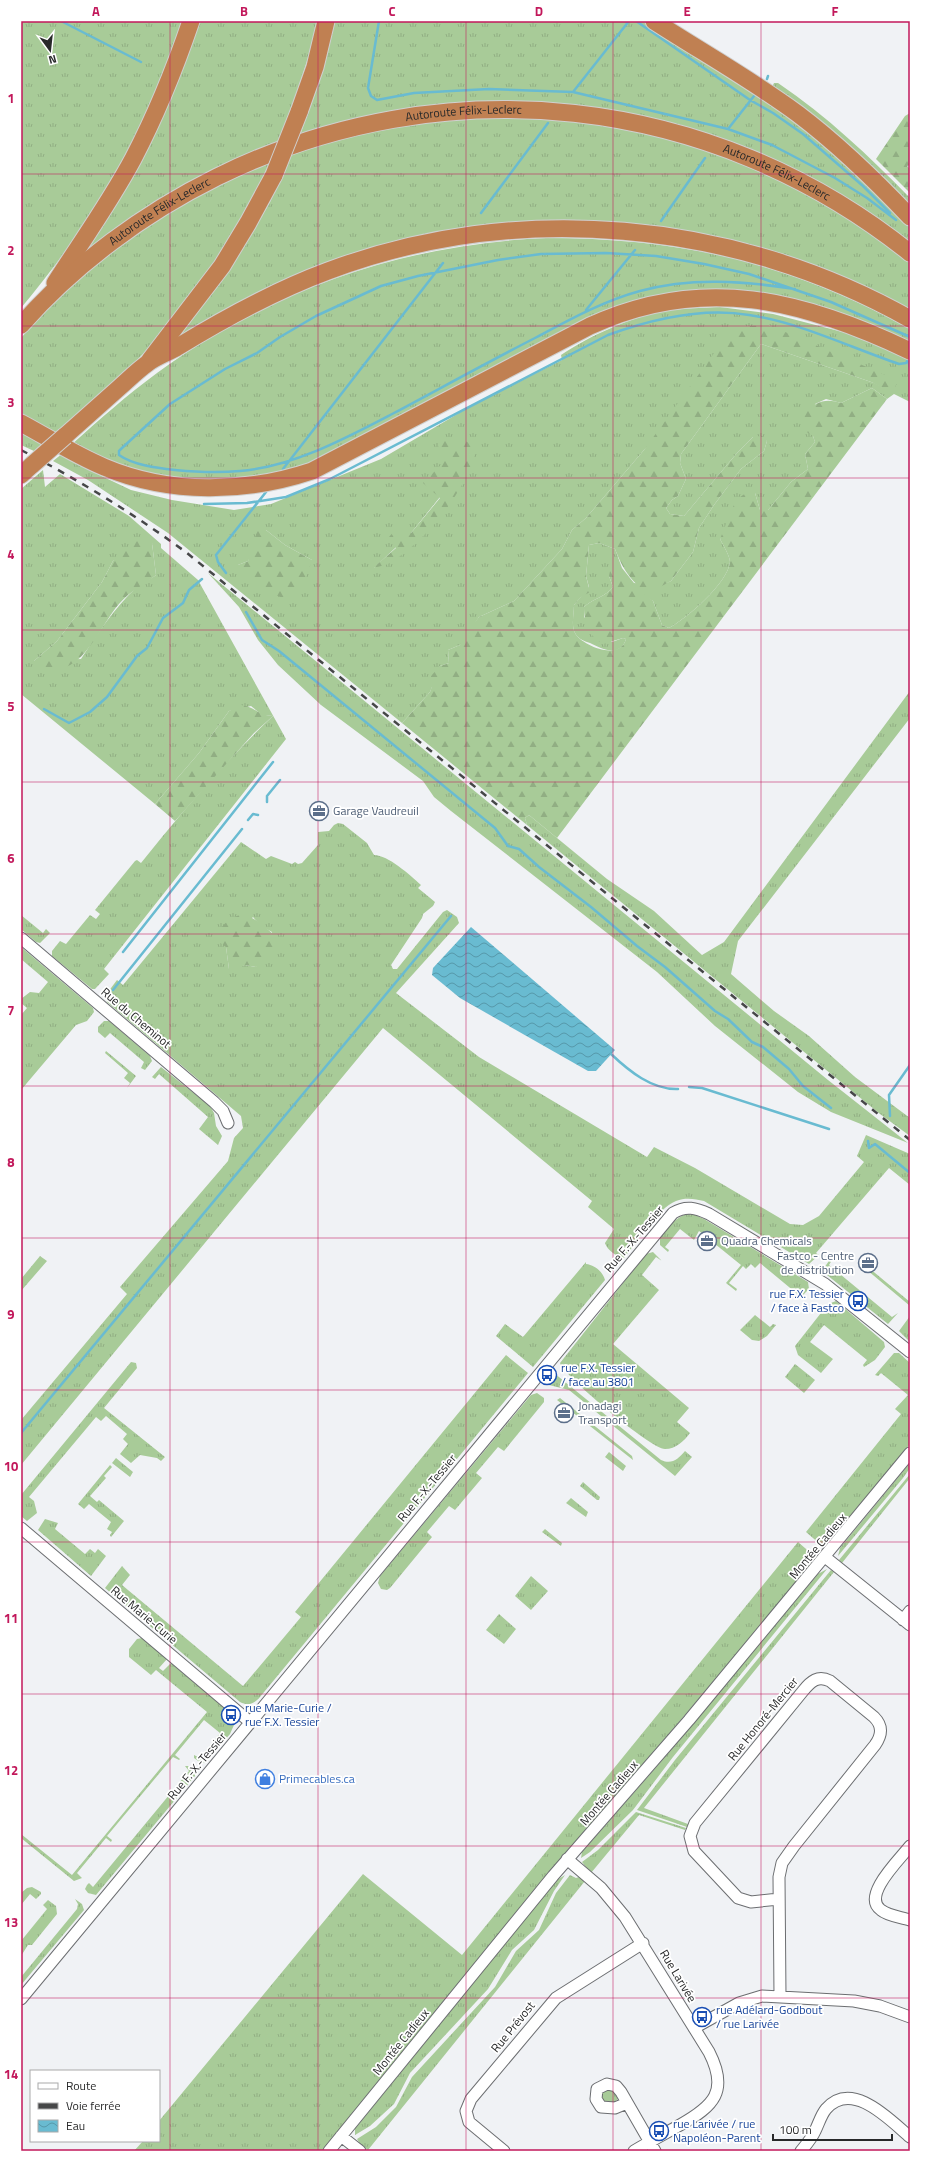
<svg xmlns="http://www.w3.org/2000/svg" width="931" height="2172" viewBox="0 0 931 2172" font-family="'Titillium Web',sans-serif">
<defs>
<pattern id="grass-tufts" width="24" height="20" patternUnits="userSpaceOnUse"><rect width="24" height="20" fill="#a8cb98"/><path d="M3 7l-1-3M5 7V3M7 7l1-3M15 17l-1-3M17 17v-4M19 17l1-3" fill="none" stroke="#91ae83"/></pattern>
<pattern id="forest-firs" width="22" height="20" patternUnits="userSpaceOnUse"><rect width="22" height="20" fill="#a8cb98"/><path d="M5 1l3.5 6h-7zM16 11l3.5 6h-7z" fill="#91ae83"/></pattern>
<pattern id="water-waves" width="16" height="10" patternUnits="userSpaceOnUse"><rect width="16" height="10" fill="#69bbd1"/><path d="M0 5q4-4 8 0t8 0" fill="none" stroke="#5698aa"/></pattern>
</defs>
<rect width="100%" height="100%" fill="#f0f2f5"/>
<path fill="url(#grass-tufts)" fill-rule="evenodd" d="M21 21H182C161 82 137 143 102 198 77 237 50 273 21 308Z
M197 21H320L281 141C208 167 150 211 86 254L83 252Z
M334 21H645L795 117 910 223V243C743 107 503 65 300 135L320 79Z
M774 83H778C827 116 869 156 910 198V209L772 88Z
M528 115 636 129 741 161 832 206 910 261V312L723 240 438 235 180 336 235 261 269 204 293 152 398 124Z
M274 159C242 230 196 298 142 355 115 383 84 409 54 434L21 416V338C69 283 127 233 192 198 218 184 246 172 274 159Z
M546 238C681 238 792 263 910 329V345L880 331 675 294 325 459 274 475 198 482 137 472 71 445C99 420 127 395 157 373 271 289 405 244 546 238Z
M720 307 773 314 862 337 910 358V402L894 394 887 399 872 388 841 403 826 399 815 404 813 436 815 442 805 454 808 469 791 482 768 510H760L755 493 720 539C723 545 730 556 730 562 728 583 686 619 669 628L662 625 653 601 609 576 613 587C607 596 592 599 584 607V617L612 642 623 638 626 639C620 658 602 649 590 643 584 641 578 639 575 633 571 626 574 612 574 605L589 587 586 576 589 545 599 543 615 549 622 568 634 583 662 585 671 581 693 552 699 528 714 505 741 469 764 451 767 441 753 437 737 453 684 516 670 514 666 508 672 500 678 496 686 479 680 463 681 454 761 344 874 383 894 394 769 325 644 450 586 518 572 530 562 549 514 601 479 617 460 645 448 650 449 663 440 666 430 692 402 723 168 533 88 480 53 461 63 453 91 471 131 490 172 500 234 510 271 504 381 459 466 409 562 360 561 355C589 336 631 317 665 311 683 308 702 308 720 307ZM442 464 440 516 374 568 411 533 440 497ZM266 530 285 545 312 560 238 565 248 561Z
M21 429 44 442 34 451 21 445Z
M43 470 45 487 60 474 129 516 161 544V548L198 580 286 739 104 969 109 974 95 989H92L52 956V951L60 941 66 944 90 915 96 919 100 914 95 910 135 861 137 860 141 863C182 812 225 761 273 716L262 715 251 706 229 711 199 753 155 804 21 694V489ZM152 543 156 575C150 580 142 582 137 587 114 608 98 633 81 659L34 661 57 641 102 582 113 561Z
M208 573 828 1080 908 1143 831 1112 798 1092 715 1026 657 972 451 811 434 797 423 781 321 705 278 665 258 640 239 607Z
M910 691V718L738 941 731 974 774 1011 809 1036 855 1077 910 1118V1136L880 1114 527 825 525 818 529 815 607 879 654 911 702 955 724 942Z
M338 823 343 824 367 843 374 855C388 855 410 875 421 885L418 888 435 902 433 906 423 914 422 918 391 965 393 969H397L443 912 447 910 457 917 459 923 396 993 479 1057 647 1157 654 1147 695 1168 790 1224 803 1225 819 1216 864 1162 857 1156 866 1135 910 1154V1185L889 1168 816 1253 819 1255 809 1264 704 1201C695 1199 686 1197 676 1201 657 1209 637 1242 624 1258 617 1257 607 1250 605 1243L614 1229 588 1207 592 1201 383 1028 21 1465V1420L127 1294 120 1287 228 1161 234 1138 243 1128 241 1116 107 1002 105 996 117 980 123 985 241 842 266 859 271 856 292 864 295 862 298 864 302 863 318 845V832L329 831 334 825ZM253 917 261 926 272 932 256 967 245 965 229 969 226 947Z
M21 915 43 933 46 929 50 933 40 943 36 942 21 929Z
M21 947 93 1008 94 1012 87 1021 76 1025 21 1090V1015L27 1008 21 1003V999L30 992 39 993 48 982 21 959Z
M104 1021H109L150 1056 152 1061 145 1070 141 1068 144 1062 110 1033 105 1038 98 1032V1027Z
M106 1051 136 1076 127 1088 130 1083 124 1078 128 1073 105 1053Z
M161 1067 210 1106 214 1113 216 1126 222 1136 218 1145 199 1129 208 1117 159 1074 155 1079 152 1077Z
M687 1214 695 1215 704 1219 808 1282 809 1289 801 1297 760 1263 755 1268 751 1264 746 1269 743 1266 729 1283 737 1289 736 1291 726 1283 741 1265 699 1231 694 1240 680 1229 665 1247 669 1250 668 1252 660 1245V1238C668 1228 674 1218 687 1214Z
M653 1252 662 1261 656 1257 642 1275 659 1290 613 1344 689 1408 677 1422 690 1433C684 1441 676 1449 665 1449 651 1449 565 1377 560 1363L646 1254Z
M40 1256 47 1261 21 1291V1279Z
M831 1258 832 1260 829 1265 892 1317 898 1313 888 1324 822 1271Z
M586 1262V1264C595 1265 603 1272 605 1280L533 1367 496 1336 505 1324 523 1337Z
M869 1268 910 1302V1306L867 1270Z
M836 1301 884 1342 885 1347 875 1360 864 1367 863 1365 867 1360 824 1325 810 1342 833 1359 821 1373 798 1355 795 1346 828 1304Z
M755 1315 770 1327 773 1324 776 1325 767 1336 759 1341 752 1340 740 1330Z
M910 1316V1342L899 1331Z
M894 1353H899L910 1363V1444L830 1544 821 1545 806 1532 901 1414 895 1409 908 1395 881 1373 878 1376 875 1375Z
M506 1355 528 1373 260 1697C254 1704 248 1706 240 1702L105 1588 122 1566 130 1575 122 1585 243 1686 301 1617 295 1612Z
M131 1362 136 1363 137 1368 104 1408 165 1457 161 1461 157 1458 140 1455 131 1463 120 1454 128 1444 123 1439 127 1434 106 1416 101 1421 96 1417 29 1497 34 1501 37 1513 27 1521 21 1516V1495Z
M795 1364 815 1380 804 1393 785 1377Z
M549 1373H554L661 1460C672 1465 678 1459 685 1451L692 1457 675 1476 569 1390 549 1385 545 1378Z
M537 1393 544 1398V1402L504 1451 498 1447 476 1473 482 1478 455 1510 449 1506 427 1532 432 1537 390 1588 387 1590 381 1589 378 1583 380 1576 531 1395Z
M560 1398 632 1456 633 1460 557 1400Z
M609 1452 626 1466 623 1471 605 1457Z
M116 1458 133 1472 130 1477 112 1463Z
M910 1463V1468L903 1478 838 1556 840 1548Z
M110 1465 112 1467 104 1476 106 1478 90 1496 97 1502 99 1500 124 1521 111 1537 110 1535 112 1532 107 1529 111 1522 89 1504 84 1509 78 1504Z
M910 1474V1478L842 1563 839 1560Z
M583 1482 600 1497 599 1500H597L580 1486Z
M571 1498 588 1512 586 1517 566 1503Z
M45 1519 58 1523 55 1529 85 1554 90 1549 95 1553 98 1549 106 1556 91 1576 38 1530Z
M545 1529 562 1543 561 1546 542 1532Z
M798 1542 813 1555 814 1562 621 1791 555 1866 322 2151H134L143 2141H159V2121L363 1874 462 1955Z
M827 1569 673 1757 633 1810 590 1852 581 1858 582 1852 658 1765 818 1574Z
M831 1570 834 1572 644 1808 688 1824 687 1827 637 1810 675 1760Z
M531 1576 548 1591 531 1610 515 1596Z
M499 1614 516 1629 504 1644 486 1630Z
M142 1638 167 1659 159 1668 163 1671 171 1663 229 1712 234 1725 230 1734 206 1762 201 1763 194 1758V1755L200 1758 220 1733 204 1720 175 1755 180 1759 179 1760 173 1757 107 1836 112 1840 111 1842 106 1838 77 1873 82 1878 74 1881 21 1838V1834L72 1875 207 1712 156 1670 151 1675 129 1657V1649L137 1639Z
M185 1766H188L195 1772V1776L96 1895 88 1893 85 1889 87 1885 89 1883 93 1887 189 1771Z
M636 1812 686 1828 685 1830 639 1815 591 1873 582 1862 598 1850Z
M565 1875 554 1891 534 1930 512 1950 488 1989 410 2073 394 2104 370 2126 355 2135V2128L358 2125 557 1880Z
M570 1875 576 1878 579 1877 585 1881 368 2150 360 2144 357 2139 376 2127 396 2107 412 2077 495 1987 516 1951 539 1930 556 1893Z
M32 1887 41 1892V1894L36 1899 30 1894 21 1905V1893L27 1888Z
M75 1899 82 1904 84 1910 21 1985V1977L77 1909 78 1904Z
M48 1900 56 1906 57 1914 32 1945H28L21 1956V1941L47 1909 43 1905Z
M612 2089 618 2099 613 2103H604L600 2094 603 2090Z"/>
<path fill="url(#forest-firs)" d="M910 113V165L907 166 910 169V193L876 159 905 116Z
M769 325 897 380 894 394 874 383 761 344 681 454 680 463 686 479 678 496 672 500 666 508 670 514 684 516 737 453 753 437 762 436 767 441 764 451 741 469 714 505 699 528 693 552 671 581 647 594C630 579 623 570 615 549L599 543 589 545 586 576 590 592 581 597 574 605C574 613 571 626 575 633 581 645 620 662 626 639L623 638 603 644C588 635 584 623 584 607 592 599 607 596 613 587L609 576 610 571 618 572 653 601 662 625 669 628C686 619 728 583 730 562 730 556 723 545 720 539L736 500 750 490 755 493 760 510H768L791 482 808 469 805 454 815 442 813 436 805 431 804 413C817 402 824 398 841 403L872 388 887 399 557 838 529 815 525 818 527 825 402 723 430 692 432 686 431 676 440 666 449 663 448 650 460 645 461 639 479 617 514 601 562 549 572 530 586 518 644 450 733 327Z
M462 437 476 450C466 491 428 538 393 561 388 565 380 566 373 568L396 548 389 537 396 529 411 533 440 498 423 483 442 464 437 438Z
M266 530 285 545 312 560 304 583 295 601C269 595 255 585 238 565L248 561 257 531Z
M138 540 152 543 156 575C143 586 131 590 119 604 103 622 89 658 66 667 58 670 47 669 39 670L34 661 57 641 102 582 113 561Z
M241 705C255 707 258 715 273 716L254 733 175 821 155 804 199 753 229 711Z
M242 914C255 917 270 930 278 940L265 962 256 967 245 965 232 972 229 969 226 947 218 941C219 925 228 919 242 914Z"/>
<path fill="url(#water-waves)" d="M471 927 615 1050 596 1071H588L460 998 432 975 433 968Z"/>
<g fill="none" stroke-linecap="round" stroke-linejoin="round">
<path stroke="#69bbd1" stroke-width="2.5" d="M61 21 141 62
M379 21 368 88 371 96 377 100 414 93 489 89 573 92 728 129 772 145 835 178 867 198 896 220
M636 21 750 100 773 113 803 134 863 186 890 213
M767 79 768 76
M573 92 629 21
M728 129 754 96
M481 213 548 123
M661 221 705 158
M795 289C743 281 691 277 640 291 603 301 569 320 535 338 488 362 441 388 394 413 348 437 293 467 240 471 218 473 196 472 175 470 157 468 133 465 119 455V451L122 448 170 404 225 369 257 353 280 337 316 316 381 286 418 276 498 260 541 254 606 253 656 256 704 264 749 274 831 302 910 337
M586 310 635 250
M283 469 443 263
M204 504 247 503 286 497 330 479 608 335C652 319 702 307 749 315 801 323 849 347 899 364L906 363 908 360 910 368
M226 573 218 562 216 555 266 492
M246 612 262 640 279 651 495 828 508 846
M44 709 69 723 90 712 107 697 137 656 147 648 163 618 183 603 189 590 202 579
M267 802V796L280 780
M248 820 253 814 258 815
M508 846 519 849 539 867 591 907 637 946 665 967 715 1011 728 1019 752 1042 763 1047 789 1069 803 1086 831 1108
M123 952 273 762
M113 990 242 829
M611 1054C629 1071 652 1090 678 1089
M689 1087 702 1088 829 1129
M890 1116 889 1095 910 1065
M868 1141 869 1148 875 1144 910 1173
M21 1433 451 916"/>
<g stroke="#6c6e71" stroke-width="13">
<path id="minor" d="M21 938 214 1102 223 1111 228 1123
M21 1528 250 1722
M825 1557 910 1625
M903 1620 910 1611
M910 1846C900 1859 861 1896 881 1910 888 1916 901 1917 910 1920
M567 1859 601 1888 625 1917 709 2052C729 2091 714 2106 680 2125 664 2134 649 2142 634 2151
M779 1899 751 1902 738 1898 694 1851 690 1836 695 1823 803 1691C811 1681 818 1675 830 1681L874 1717C883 1726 882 1735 875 1745L794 1846 782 1863 779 1877 780 1996
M21 1999 673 1213C686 1205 696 1208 709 1214L825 1284 910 1352
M694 2028 739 2003 762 1996 854 2001 880 2006 910 2017
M627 2103 615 2108 601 2107 596 2099 597 2089 607 2084 616 2086 621 2092 655 2151
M341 2136 360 2151
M329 2151 553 1876 689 1720 910 1453
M504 2151 469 2122 466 2111 471 2099 556 1998 643 1943
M801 2151C806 2145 812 2138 815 2131 819 2123 821 2115 826 2109 852 2079 890 2120 910 2137"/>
</g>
<g stroke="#d0d0d0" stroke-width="19">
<g id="highway">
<path d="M654 21C702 52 752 80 798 114 839 145 875 180 910 217"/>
<path d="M299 112 315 67 326 21"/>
<path d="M55 283C82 241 110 202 133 159 156 115 175 68 191 21"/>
<path id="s1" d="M21 325C75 264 144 213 217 177 444 65 712 94 910 253"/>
<path d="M150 360 222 266 248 223 274 175"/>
<path d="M21 423C49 438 75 455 104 467 170 495 246 493 312 471L590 326C703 274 803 300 910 351"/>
<path d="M65 436C83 420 102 403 120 387 129 379 138 370 148 363 156 357 167 353 176 348 225 318 274 291 328 271 516 200 735 220 910 319"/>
<path d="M21 475 32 465"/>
</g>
</g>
<use href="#minor" stroke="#fff" stroke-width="11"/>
<use href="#highway" stroke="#c08052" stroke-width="17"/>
<path stroke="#464748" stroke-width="2.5" stroke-dasharray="7 7" stroke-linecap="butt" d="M21 450C79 480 134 514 187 553L910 1140"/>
<g stroke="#d0d0d0" stroke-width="19" stroke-linecap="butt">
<path id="highway-bridge" d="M274 175 299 112
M32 465 65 436"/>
</g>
<use href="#highway-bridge" stroke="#c08052" stroke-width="17"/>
</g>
<path fill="none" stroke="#c2185b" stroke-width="1" stroke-opacity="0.55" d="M170 21V2151M318 21V2151M466 21V2151M613 21V2151M761 21V2151M21 174H910M21 326H910M21 478H910M21 630H910M21 782H910M21 934H910M21 1086H910M21 1238H910M21 1390H910M21 1542H910M21 1694H910M21 1846H910M21 1998H910"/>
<defs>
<g id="office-ring" transform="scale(1)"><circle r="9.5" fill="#fff" stroke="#5c6f8a" stroke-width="1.5"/><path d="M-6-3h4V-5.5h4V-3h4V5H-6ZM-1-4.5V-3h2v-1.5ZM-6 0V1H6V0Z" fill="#5c6f8a"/></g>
<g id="bus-ring" transform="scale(1)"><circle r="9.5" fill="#fff" stroke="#1a4fb4" stroke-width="1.5"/><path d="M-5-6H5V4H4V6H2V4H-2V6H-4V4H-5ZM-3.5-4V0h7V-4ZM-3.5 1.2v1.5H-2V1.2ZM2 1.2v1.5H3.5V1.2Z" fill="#1a4fb4"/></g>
<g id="shop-ring" transform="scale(1)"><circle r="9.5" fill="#fff" stroke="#3f7fe0" stroke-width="1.5"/><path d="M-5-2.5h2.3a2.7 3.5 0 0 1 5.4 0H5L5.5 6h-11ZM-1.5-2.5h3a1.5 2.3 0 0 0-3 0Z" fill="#3f7fe0"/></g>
</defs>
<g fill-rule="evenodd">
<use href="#office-ring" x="319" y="811"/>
<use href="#office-ring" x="707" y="1241"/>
<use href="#office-ring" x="868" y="1263"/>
<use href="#bus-ring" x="858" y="1301"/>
<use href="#bus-ring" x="547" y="1375"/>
<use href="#office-ring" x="564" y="1413"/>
<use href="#bus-ring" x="231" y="1715"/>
<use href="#shop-ring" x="265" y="1779"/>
<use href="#bus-ring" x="702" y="2017"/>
<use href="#bus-ring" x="659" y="2131"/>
</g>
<g text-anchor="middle" stroke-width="3.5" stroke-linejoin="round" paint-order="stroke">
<g font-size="12" fill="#28292a" stroke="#fff">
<text dy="4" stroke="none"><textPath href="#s1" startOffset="504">Autoroute Félix-Leclerc</textPath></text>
<text dy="4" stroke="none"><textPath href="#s1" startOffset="827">Autoroute Félix-Leclerc</textPath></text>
<text dy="4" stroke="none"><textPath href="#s1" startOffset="180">Autoroute Félix-Leclerc</textPath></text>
<text transform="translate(136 1018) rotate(40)" y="4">Rue du Cheminot</text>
<text transform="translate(634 1239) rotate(-49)" y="4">Rue F.-X.-Tessier</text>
<text transform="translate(427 1488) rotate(-50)" y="4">Rue F.-X.-Tessier</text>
<text transform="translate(818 1546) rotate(-50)" y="4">Montée Cadieux</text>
<text transform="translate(144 1615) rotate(40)" y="4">Rue Marie-Curie</text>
<text transform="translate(763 1719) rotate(-51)" y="4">Rue Honoré-Mercier</text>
<text transform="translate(197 1766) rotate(-50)" y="4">Rue F.-X.-Tessier</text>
<text transform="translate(609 1793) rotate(-49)" y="4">Montée Cadieux</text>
<text transform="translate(678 1976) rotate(59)" y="4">Rue Larivée</text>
<text transform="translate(513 2027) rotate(-51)" y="4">Rue Prévost</text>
<text transform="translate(401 2042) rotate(-51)" y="4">Montée Cadieux</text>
</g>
<g font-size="12" fill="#4e5e75" stroke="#fff" text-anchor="start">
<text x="333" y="815">Garage Vaudreuil</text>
<text x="721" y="1245">Quadra Chemicals</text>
<text x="854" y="1260" text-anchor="end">Fastco - Centre<tspan x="854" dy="14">de distribution</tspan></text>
<text x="578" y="1410">Jonadagi<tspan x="578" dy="14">Transport</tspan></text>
</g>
<g font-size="12" fill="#164399" stroke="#fff" text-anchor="start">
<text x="844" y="1298" text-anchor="end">rue F.X. Tessier<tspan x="844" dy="14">/ face à Fastco</tspan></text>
<text x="561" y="1372">rue F.X. Tessier<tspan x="561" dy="14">/ face au 3801</tspan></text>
<text x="245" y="1712">rue Marie-Curie /<tspan x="245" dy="14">rue F.X. Tessier</tspan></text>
<text x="716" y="2014">rue Adélard-Godbout<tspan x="716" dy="14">/ rue Larivée</tspan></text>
<text x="673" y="2128">rue Larivée / rue<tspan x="673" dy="14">Napoléon-Parent</tspan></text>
</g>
<g font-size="12" fill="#366cbe" stroke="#fff" text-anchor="start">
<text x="279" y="1783">Primecables.ca</text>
</g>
</g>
<rect width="931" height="2172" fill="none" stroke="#ffffff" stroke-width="44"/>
<rect x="30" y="2070" width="130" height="72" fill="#ffffff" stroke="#a9a9aa"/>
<rect x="38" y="2083" width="20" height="6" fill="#ffffff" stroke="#a9a9aa"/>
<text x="66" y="2090" font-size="12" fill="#28292a">Route</text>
<rect x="38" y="2103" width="20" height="6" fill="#464748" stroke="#a9a9aa"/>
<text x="66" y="2110" font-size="12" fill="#28292a">Voie ferrée</text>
<rect x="38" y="2120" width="20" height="12" fill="url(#water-waves)" stroke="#a9a9aa"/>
<text x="66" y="2130" font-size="12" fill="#28292a">Eau</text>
<g transform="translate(50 50) rotate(165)" stroke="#ffffff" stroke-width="3" paint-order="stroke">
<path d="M0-3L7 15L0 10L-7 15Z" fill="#28292a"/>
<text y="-6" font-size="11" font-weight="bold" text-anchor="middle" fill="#28292a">N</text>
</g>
<path d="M773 2134v6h119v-6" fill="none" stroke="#28292a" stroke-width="2"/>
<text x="779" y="2134" font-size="12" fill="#28292a" stroke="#ffffff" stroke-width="3" paint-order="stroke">100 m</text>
<rect x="22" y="22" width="887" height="2128" fill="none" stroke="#c2185b" stroke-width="1.5"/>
<g font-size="13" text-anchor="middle" font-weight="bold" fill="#c2185b">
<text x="96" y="16">A</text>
<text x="244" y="16">B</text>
<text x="392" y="16">C</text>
<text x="539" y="16">D</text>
<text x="687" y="16">E</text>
<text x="835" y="16">F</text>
<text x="11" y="103">1</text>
<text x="11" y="255">2</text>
<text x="11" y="407">3</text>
<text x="11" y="559">4</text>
<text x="11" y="711">5</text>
<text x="11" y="863">6</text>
<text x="11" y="1015">7</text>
<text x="11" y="1167">8</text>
<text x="11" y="1319">9</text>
<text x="11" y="1471">10</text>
<text x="11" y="1623">11</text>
<text x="11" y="1775">12</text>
<text x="11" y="1927">13</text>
<text x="11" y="2079">14</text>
</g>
</svg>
